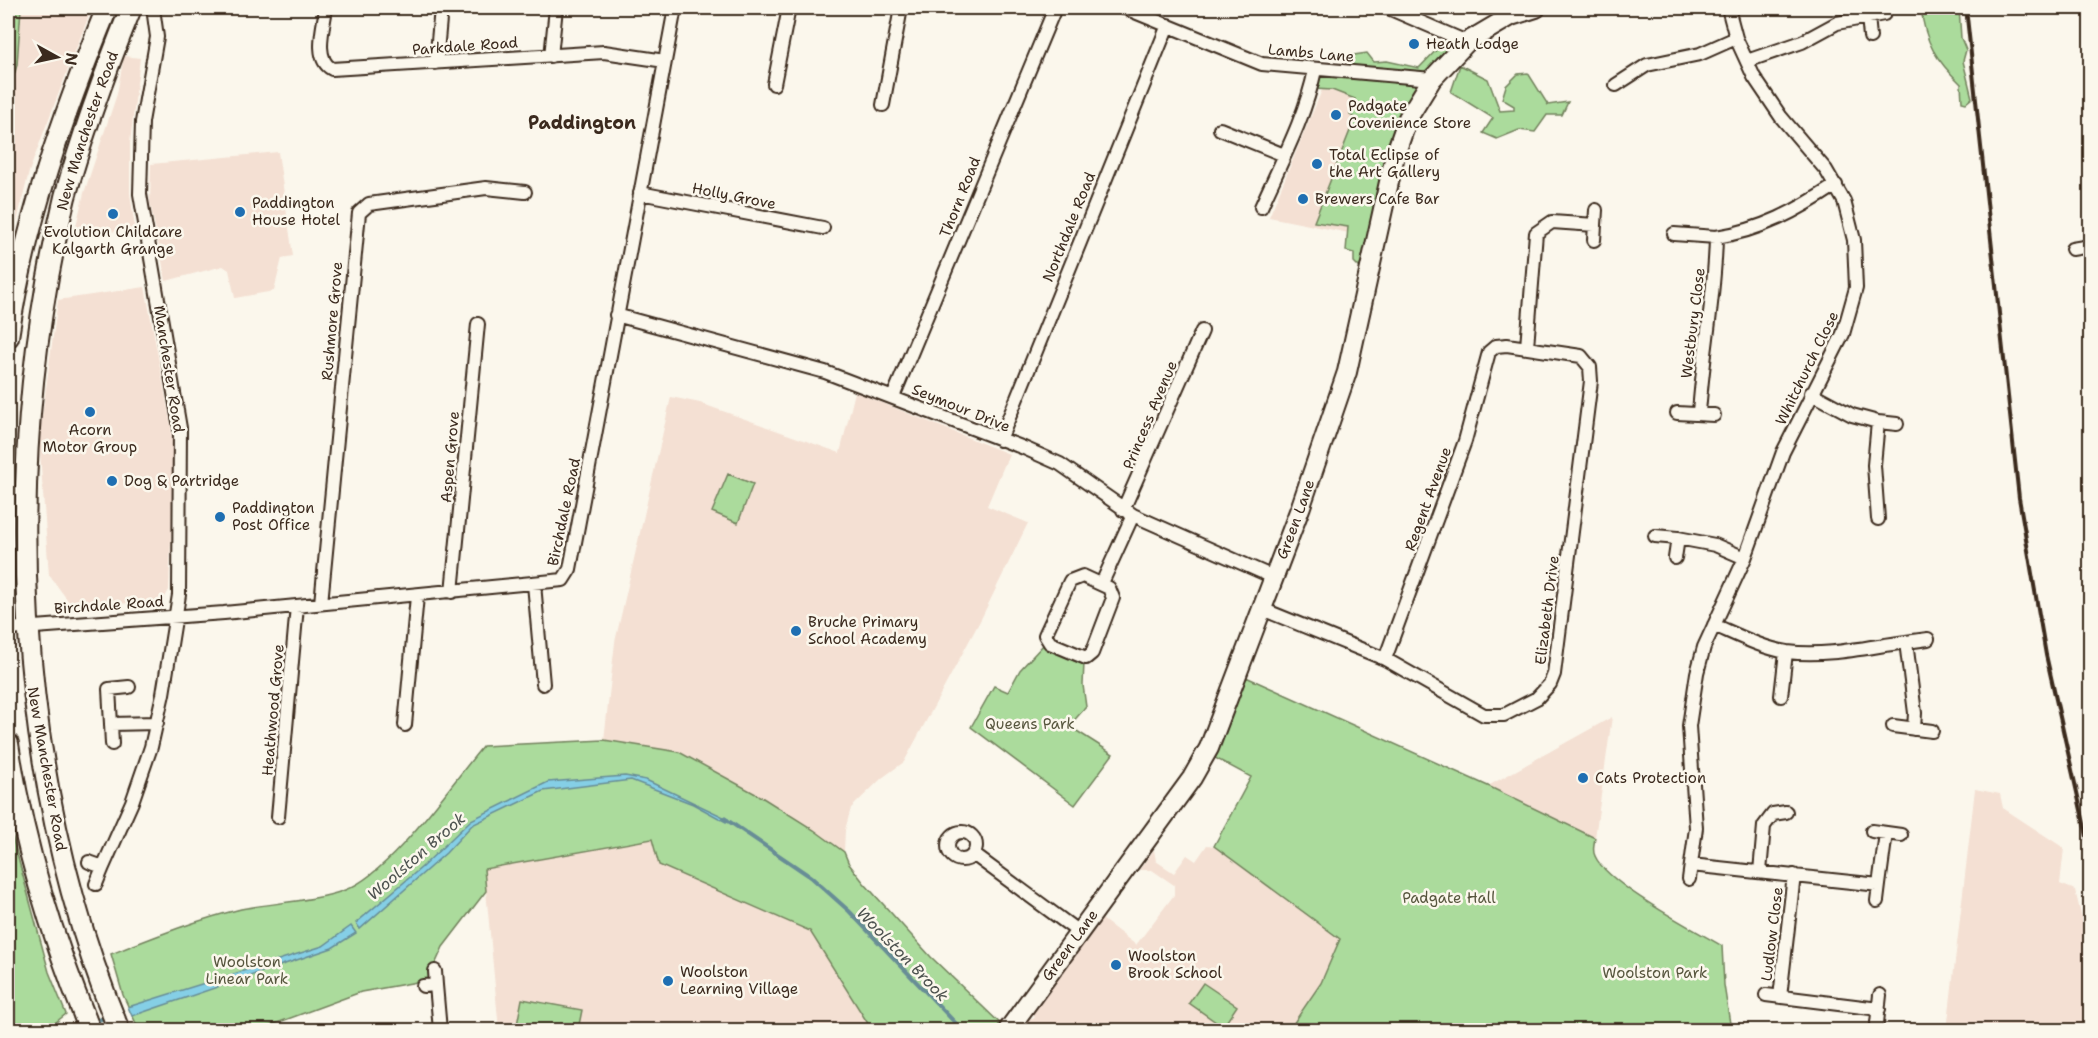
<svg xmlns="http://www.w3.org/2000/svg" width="2098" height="1038" viewBox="0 0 2098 1038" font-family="'Shantell Sans',sans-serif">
<rect width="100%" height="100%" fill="#fbf7ec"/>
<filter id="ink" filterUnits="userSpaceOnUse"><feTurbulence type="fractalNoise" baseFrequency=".0167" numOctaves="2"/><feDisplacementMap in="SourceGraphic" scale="12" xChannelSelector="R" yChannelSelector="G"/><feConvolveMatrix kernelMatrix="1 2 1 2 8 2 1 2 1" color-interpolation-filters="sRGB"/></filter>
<g filter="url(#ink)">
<path fill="#f4e0d3" d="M21 8H92L46 126 29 172 17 221 14 222 8 212V95L17 65Z
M124 56 140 58 130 143V193L135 228 73 238 84 193 117 94Z
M1327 78 1416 83 1369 237 1269 217Z
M278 152 293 256 282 258 274 291 235 298 229 270 223 266 166 281 150 202 151 164Z
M145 287 171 425 174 460 169 590 164 599 156 602 72 606 49 575 39 439 58 300Z
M855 392 1009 454 987 506 1028 523 981 619 904 762 882 778 851 808 845 830 844 852 763 798 679 752 604 740 615 642 671 397 700 403 840 453Z
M1612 717 1595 838 1488 786Z
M1975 789 2000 794 2003 808 2064 848 2060 884 2075 890 2090 952V1030H1947Z
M652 839 660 865 810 931 872 1030H499L484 869Z
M1207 845 1214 846 1340 939 1321 983 1289 1030H1018L1026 1020 1035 1017 1033 1014 1102 919 1136 945 1174 895V885L1152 870H1139L1154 850 1156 861 1174 873 1187 855 1196 861Z"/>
<path fill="#abdb9c" stroke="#73825d" stroke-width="1.5" d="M8 8H21L17 65 8 95Z
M1921 8H1959L1961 38 1966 50 1963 61 1972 98 1966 103 1962 102 1961 84C1936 60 1925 43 1921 8Z
M1446 40 1458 47 1418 88 1361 269 1354 262V253L1346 251 1348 227 1314 222 1355 118 1350 115 1355 99 1332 90 1314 89 1318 72 1348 65 1354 55 1367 53 1374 62 1387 61 1419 68Z
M1460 65 1488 79 1500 111 1514 110V106L1502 99 1506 86 1518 74 1528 73 1548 105 1568 102 1562 115H1547L1535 132 1519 130 1497 139 1483 133 1493 118 1451 92Z
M728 474 753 484 738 523 712 512Z
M1045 643 1072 660 1084 663 1083 685 1086 707 1069 726 1113 754 1075 805 971 727 994 686 1008 692 1020 670Z
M1246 677 1488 786 1595 838C1594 844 1592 851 1595 856 1607 884 1693 929 1722 946L1724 985 1731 1030H1289L1321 983 1340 939 1214 846 1251 777 1215 758Z
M604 740 679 752 763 798 814 830 844 852 849 864 864 883 931 957 1007 1030H872L810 931 659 865 652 839 484 869 486 891 443 947 428 980 361 992 258 1030H139L123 995 111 954C154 937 196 920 241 909 271 903 317 901 345 890 391 873 450 785 483 746Z
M8 821 49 972 66 1014 46 1030H8Z
M1203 983 1237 1006 1223 1027 1189 1003Z
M522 999 582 1010 578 1030H516Z"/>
<path fill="#85cfe6" stroke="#678d96" stroke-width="1.5" d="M625 776 646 780 728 819 726 822 693 804 631 780 543 791 472 825 446 853 360 929 356 923 422 867 471 820 548 782Z
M351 926 356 933 332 948 132 1016 128 1007 323 946Z"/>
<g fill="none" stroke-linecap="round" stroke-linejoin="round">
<path stroke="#678d96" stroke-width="4" d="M724 818 811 877 849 911 962 1030
M92 1022 108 1017
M66 1030 82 1025"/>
<g stroke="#3b2a1e" stroke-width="16">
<path id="street" d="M326 8C324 25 313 59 332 69L604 52 665 61
M1125 8 1262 64 1432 79
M1388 8 1467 42
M1868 16 1870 37
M551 56 556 8
M1747 61 1802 42 1837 23 1884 14
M436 63 441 8
M774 84 789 8
M1616 85 1647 65 1700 54 1736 38
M883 105 901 8
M1220 129 1284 155
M640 193 823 228
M1261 207C1281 162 1305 118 1315 70
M1674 234 1716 237
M1594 240 1596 210
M2072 249 2090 246
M616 315 825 372 1024 448 1060 464 1133 515 1273 577
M1527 347 1536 233 1552 222 1595 225
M1811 393 1852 415 1878 422 1874 465 1878 519
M893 397 1055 8
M1677 413 1714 415
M1699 413C1703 354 1715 296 1716 237 1762 230 1797 211 1836 185
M1878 422 1897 424
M1000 440 1168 25
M1123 510 1202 331
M1655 536 1678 538 1675 558
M1678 538 1715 545 1745 558
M1083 576 1109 588 1113 598 1092 653 1086 658 1050 643 1045 635 1070 581Z
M1102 583 1133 515
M534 584 543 684
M452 592 478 324
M321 603 359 213 369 204 486 188 525 192
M1262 609 1385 659 1484 715H1504L1537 698 1550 684 1554 674 1591 381 1590 367 1581 356 1507 345 1496 346 1489 352 1465 441 1385 659
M1714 625C1737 635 1762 648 1787 652 1827 657 1867 647 1906 642L1915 713 1914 729
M8 629 224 613 563 580 570 569 675 8
M1906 642 1928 639
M1781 696 1786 652
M111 724 109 689 129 687
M405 725 417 596
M1893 726 1932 731
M112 744 111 724 157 723
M278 817 297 606
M1872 831 1901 835
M948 846a14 14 0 1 1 28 0a14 14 0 1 1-28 0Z
M973 854 1080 933
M89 862 103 867 96 884
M1691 865 1879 885 1886 833
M103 867 132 802 151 747 163 694 179 595 180 428 140 194 142 122 157 37 153 8
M1760 872 1764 826 1773 814 1786 812
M1689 879 1696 828 1689 726 1697 673 1704 647 1745 558 1783 452 1843 334 1856 288 1854 240 1844 201 1826 170 1781 117 1754 77 1736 38 1728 8
M1877 901 1879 885
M436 985 440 1030
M423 986 436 985 435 971
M1766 995 1879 1009
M1780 997 1794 875
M1877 1023 1880 995"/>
</g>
<g stroke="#3b2a1e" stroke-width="22">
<g id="secondary">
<path id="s1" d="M1008 1030 1192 778 1209 748 1301 506 1347 372 1395 155 1408 118 1432 79 1467 42 1511 16 1536 8"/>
</g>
</g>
<g stroke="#3b2a1e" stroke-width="24">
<g id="primary">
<path d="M8 337C25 222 63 115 107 8"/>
<path d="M8 744C23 843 52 938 90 1030"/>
<path id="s2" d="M119 1030C13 775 0 464 65 197 83 132 106 70 131 8"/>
</g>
</g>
<use href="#street" stroke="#fbf7ec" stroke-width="12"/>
<use href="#secondary" stroke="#fbf7ec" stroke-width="18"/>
<use href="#primary" stroke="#fbf7ec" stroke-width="20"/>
<path stroke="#3b2a1e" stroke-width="4" d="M1966 8 2019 498 2046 655 2090 850"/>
</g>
</g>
<g fill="#1f6fb2" stroke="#fbf7ec" stroke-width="2">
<circle cx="1414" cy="44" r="6"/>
<circle cx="1336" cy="115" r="6"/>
<circle cx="1317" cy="164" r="6"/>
<circle cx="1303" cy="199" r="6"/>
<circle cx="240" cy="212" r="6"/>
<circle cx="113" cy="214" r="6"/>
<circle cx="90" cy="412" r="6"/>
<circle cx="112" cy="481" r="6"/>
<circle cx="220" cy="517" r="6"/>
<circle cx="796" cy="631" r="6"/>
<circle cx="1583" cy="778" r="6"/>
<circle cx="1116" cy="965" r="6"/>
<circle cx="668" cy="981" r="6"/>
</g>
<g text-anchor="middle" stroke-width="5" stroke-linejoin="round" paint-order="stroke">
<g font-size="15" fill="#3b2a1e" stroke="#fbf7ec" text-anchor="start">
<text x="1426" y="49">Heath Lodge</text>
<text x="1348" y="111">Padgate<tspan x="1348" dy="17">Covenience Store</tspan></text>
<text x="1329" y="160">Total Eclipse of<tspan x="1329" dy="17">the Art Gallery</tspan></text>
<text x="1315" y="204">Brewers Cafe Bar</text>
<text x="252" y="208">Paddington<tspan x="252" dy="17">House Hotel</tspan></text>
<text x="113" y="237" text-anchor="middle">Evolution Childcare<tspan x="113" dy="17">Kalgarth Grange</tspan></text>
<text x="90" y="435" text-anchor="middle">Acorn<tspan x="90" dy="17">Motor Group</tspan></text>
<text x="124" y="486">Dog &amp; Partridge</text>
<text x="232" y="513">Paddington<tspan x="232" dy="17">Post Office</tspan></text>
<text x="808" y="627">Bruche Primary<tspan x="808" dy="17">School Academy</tspan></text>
<text x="1595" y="783">Cats Protection</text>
<text x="1128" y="961">Woolston<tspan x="1128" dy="17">Brook School</tspan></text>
<text x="680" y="977">Woolston<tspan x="680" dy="17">Learning Village</tspan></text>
</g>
<g font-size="15" fill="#3b2a1e" stroke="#fbf7ec">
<text transform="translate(465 46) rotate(-4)" y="5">Parkdale Road</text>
<text transform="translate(1311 53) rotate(5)" y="5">Lambs Lane</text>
<text dy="5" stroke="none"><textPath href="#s2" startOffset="918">New Manchester Road</textPath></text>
<text transform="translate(734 196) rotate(11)" y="5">Holly Grove</text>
<text transform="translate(960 197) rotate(-68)" y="5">Thorn Road</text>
<text transform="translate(1069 227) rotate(-68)" y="5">Northdale Road</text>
<text transform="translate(332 321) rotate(-85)" y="5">Rushmore Grove</text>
<text transform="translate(1693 323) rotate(-83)" y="5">Westbury Close</text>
<text transform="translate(1807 368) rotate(-64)" y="5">Whitchurch Close</text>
<text transform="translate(169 369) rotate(81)" y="5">Manchester Road</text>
<text transform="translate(961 408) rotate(22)" y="5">Seymour Drive</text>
<text transform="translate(1150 415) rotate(-67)" y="5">Princess Avenue</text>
<text transform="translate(450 457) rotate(-85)" y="5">Aspen Grove</text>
<text transform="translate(1428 499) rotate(-70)" y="5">Regent Avenue</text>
<text transform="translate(564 512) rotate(-78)" y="5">Birchdale Road</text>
<text dy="5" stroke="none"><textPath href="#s1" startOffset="591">Green Lane</textPath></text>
<text transform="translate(109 605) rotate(-4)" y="5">Birchdale Road</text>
<text transform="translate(1547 610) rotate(-83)" y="5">Elizabeth Drive</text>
<text transform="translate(273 710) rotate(-85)" y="5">Heathwood Grove</text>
<text transform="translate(47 769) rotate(80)" y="5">New Manchester Road</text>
<text transform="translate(1772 934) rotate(-83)" y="5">Ludlow Close</text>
<text dy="5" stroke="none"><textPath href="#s1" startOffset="105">Green Lane</textPath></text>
</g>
<g font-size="15" fill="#57563e" stroke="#fbf7ec">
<text x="1030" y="729">Queens Park</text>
<text x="1449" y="903">Padgate Hall</text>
<text x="247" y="967">Woolston<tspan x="247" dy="17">Linear Park</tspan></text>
<text x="1655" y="978">Woolston Park</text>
</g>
<g font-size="16" font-style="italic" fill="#4e5350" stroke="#fbf7ec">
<text transform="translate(416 856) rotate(-41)" y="6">Woolston Brook</text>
<text transform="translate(903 954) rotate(46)" y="6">Woolston Brook</text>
</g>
<g font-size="18" font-weight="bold" fill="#3b2a1e" stroke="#fbf7ec">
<text x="582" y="129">Paddington</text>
</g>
</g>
<rect width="2098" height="1038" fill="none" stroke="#fbf7ec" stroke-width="30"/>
<rect x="15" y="15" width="2068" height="1008" fill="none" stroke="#3b2a1e" stroke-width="2" filter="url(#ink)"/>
<g transform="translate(57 57) rotate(98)" stroke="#fbf7ec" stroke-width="4.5" paint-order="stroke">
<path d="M0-4.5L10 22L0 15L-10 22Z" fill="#3b2a1e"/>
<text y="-9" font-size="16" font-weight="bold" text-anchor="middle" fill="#3b2a1e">N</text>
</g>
</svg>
